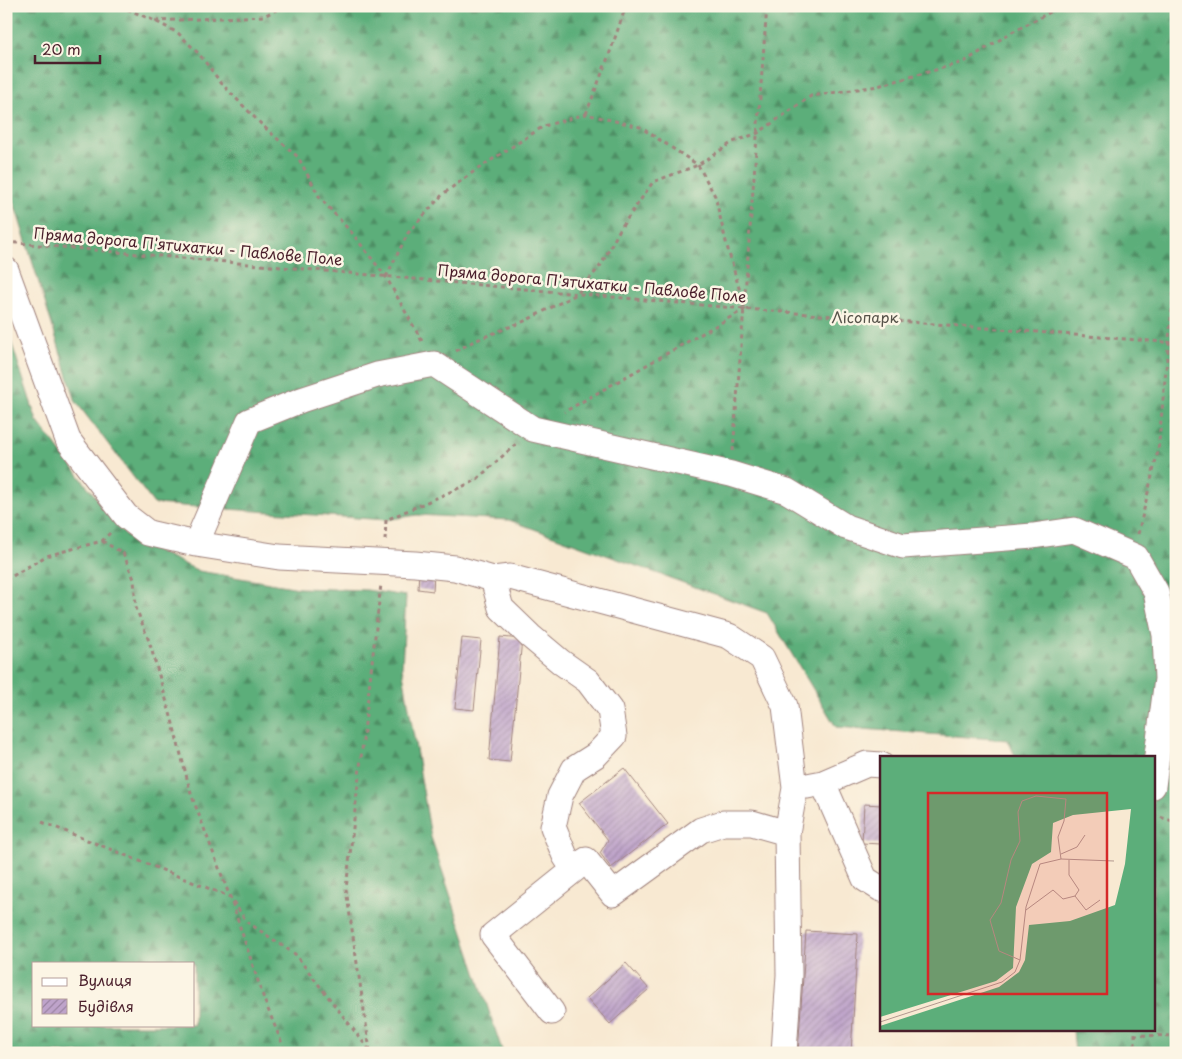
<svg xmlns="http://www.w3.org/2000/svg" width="1182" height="1059" viewBox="0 0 1182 1059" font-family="'Playpen Sans',sans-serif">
<defs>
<pattern id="forest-firs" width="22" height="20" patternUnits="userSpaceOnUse" patternTransform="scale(1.25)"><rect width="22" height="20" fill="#5cae7a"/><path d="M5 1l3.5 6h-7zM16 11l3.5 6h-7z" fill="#4e8d64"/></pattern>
<pattern id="building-hatch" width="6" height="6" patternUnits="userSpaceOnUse" patternTransform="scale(1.25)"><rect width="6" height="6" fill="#bea3ca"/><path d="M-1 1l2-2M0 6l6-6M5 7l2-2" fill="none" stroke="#9c84a4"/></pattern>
</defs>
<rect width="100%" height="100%" fill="#fcf5e5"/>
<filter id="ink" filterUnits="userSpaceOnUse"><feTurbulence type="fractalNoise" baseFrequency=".02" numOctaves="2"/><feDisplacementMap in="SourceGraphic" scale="10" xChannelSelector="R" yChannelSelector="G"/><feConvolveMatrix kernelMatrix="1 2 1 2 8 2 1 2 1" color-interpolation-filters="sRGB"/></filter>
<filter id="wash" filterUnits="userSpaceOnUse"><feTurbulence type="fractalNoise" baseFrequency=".0096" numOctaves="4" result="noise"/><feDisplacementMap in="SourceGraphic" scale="20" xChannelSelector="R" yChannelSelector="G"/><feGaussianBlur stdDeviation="1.12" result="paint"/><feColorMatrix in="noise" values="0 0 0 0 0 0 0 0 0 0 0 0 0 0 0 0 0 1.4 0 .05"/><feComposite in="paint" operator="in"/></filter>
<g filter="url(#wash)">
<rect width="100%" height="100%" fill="#f8e9d2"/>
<path fill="url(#forest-firs)" stroke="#536652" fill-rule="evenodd" d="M6 6H1176V1053H1075L1073 1030H1153V758H1016L1008 740 836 727 767 613 509 520 417 515 386 520 154 504 76 402 6 177Z
M6 326 37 421 126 536 199 571 299 588 367 590 406 596 402 667 431 837 503 1053H6ZM34 963H194V1025H34Z"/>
<g id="blocks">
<path fill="url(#building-hatch)" d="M419 571 434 573 433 591 418 589Z
M500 637 522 639 510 762 489 760Z
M462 638 481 640 474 710 455 708Z
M624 768 668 824 611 868 600 853 608 840 579 803Z
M864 804 881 805V844L862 843Z
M806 931 858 934 851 1053H798Z
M626 963 649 989 610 1024 587 998Z"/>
</g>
</g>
<g filter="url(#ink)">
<use href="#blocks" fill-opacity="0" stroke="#a1847e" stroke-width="1"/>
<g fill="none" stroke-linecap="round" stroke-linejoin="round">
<g stroke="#a1847e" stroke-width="27">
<path id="minor" d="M6 270 68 440 126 516 148 533 196 544 279 557 415 564 455 568 493 579 510 577 729 636 762 658 785 706 795 788 787 833 789 975 784 1053
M196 544 249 421 301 400 377 375 434 364 533 429 731 474 787 491 846 527 903 546 1033 536 1074 530 1136 557 1156 592 1165 635 1167 679 1153 786
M493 579 501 608 530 636 561 662 588 681 610 710 614 736 596 755 574 769 560 796 553 827 565 856 574 870 493 935 552 1012
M823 783 865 879 881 889
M807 786 823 783 867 764 881 765
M574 870 586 860 613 894 701 830 723 823H752L787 833"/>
</g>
<path stroke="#a1847e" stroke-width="3" stroke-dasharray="4 4" stroke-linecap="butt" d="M120 6 155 21 178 33 199 54 222 84 263 126 298 157 320 198 352 233 386 277 423 343
M155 21 264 16 284 6
M586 114 609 55 626 6
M1174 126 1176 130
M6 242 745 309 1176 343
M386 277 408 233 443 194 476 170 544 126 586 114 640 127 698 165 715 196 727 246 745 309 564 412
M456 351 474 341 527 320 577 294 601 265 620 229 653 182 698 165 733 142 758 133 811 96 878 86 964 62 1012 32 1062 6
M733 451 767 6
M1138 534 1158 451 1176 267
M385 540 386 520 475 481 516 444
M102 541 123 553 134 579 136 608 149 641 172 720 191 794 230 897 265 1002 286 1053
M6 580 46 556 102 541 111 532
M1153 815 1176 822
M42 822 230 897 247 922 295 954 370 1051
M1134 1035 1176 1036
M370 1051 346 889 381 584
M1135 1053V1030"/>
<use href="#minor" stroke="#fff" stroke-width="25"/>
</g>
</g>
<g text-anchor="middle" stroke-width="5" stroke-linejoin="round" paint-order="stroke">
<g font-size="15" fill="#4a1f2b" stroke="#fcf5e5">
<text transform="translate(188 247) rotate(5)" y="5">Пряма дорога П'ятихатки - Павлове Поле</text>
<text transform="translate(592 284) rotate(5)" y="5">Пряма дорога П'ятихатки - Павлове Поле</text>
</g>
<g font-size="15" fill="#565249" stroke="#fcf5e5">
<text x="865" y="323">Лісопарк</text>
</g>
</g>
<g transform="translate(880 756)">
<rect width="275" height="275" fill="#f8e9d2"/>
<path d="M0 0H275V275H0V270L119 231 139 216 145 204 149 169 190 165 235 149 245 108 251 53 193 59 173 67 171 96 152 108 136 151 133 212 116 225 0 261Z" fill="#5cae7a"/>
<path fill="none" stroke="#b2988f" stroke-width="1" d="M181 98 197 91 205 79M189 104V119L199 134 195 140M146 154 173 134 183 143 195 140 206 154 220 144M140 204 119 195 110 164 121 147 131 104 140 85 138 56 142 45 156 40 186 43 184 65 178 81 181 103M0 266 122 226 135 216 140 204 146 151 160 108 181 103 234 105"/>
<path fill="#d62828" fill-opacity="0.15" stroke="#d62828" stroke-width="2.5" d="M48 37H227V238H48Z"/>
<rect width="275" height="275" fill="none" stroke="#4a1f2b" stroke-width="2.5"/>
</g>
<rect width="1182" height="1059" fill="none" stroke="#fcf5e5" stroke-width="25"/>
<rect x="32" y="962" width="162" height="65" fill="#fcf5e5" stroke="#b59f9b"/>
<rect x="42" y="978" width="25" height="8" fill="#ffffff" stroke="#b59f9b"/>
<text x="78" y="986" font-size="15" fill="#4a1f2b">Вулиця</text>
<rect x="42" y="999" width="25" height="15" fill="url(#building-hatch)" stroke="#b59f9b"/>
<text x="78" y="1012" font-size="15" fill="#4a1f2b">Будівля</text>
<path d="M35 55v8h65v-8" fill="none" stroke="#4a1f2b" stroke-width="2.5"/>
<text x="42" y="55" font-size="15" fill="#4a1f2b" stroke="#fcf5e5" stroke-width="4" paint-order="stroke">20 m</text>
</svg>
